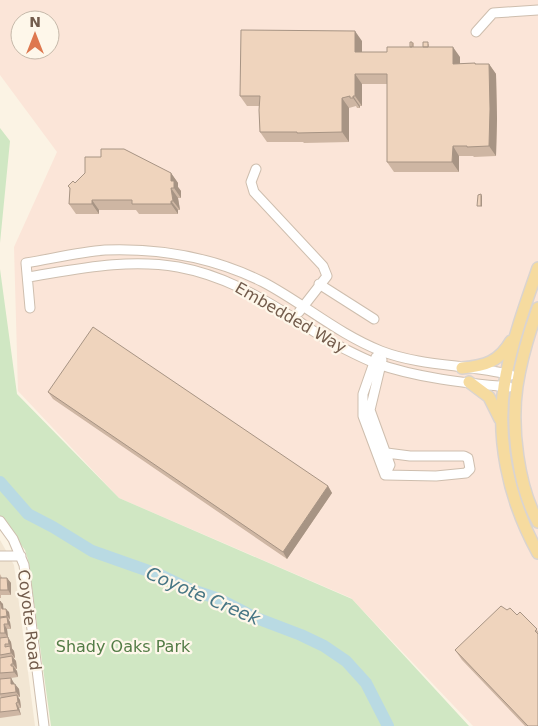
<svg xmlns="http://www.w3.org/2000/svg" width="538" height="726" viewBox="0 0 538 726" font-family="'DejaVu Sans',sans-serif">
<rect width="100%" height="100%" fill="#fbf3e4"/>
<path fill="#f2e6d3" d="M0 540 14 565 35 726H0Z"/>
<path fill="#fbe5d8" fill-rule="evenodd" d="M0 0H538V726H473L351 598 119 498 18 391 14 247 57 152 0 75ZM20 20H50V50H20Z"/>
<path fill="#d0e7c3" d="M0 128 10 141 0 243Z
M0 269 17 394 119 498 352 599 469 726H51L28 560 25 550 0 517Z"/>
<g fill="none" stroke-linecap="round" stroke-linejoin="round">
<path stroke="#b9dae3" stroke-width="12" d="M0 482 28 514 53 527 92 551 160 575 189 589 219 599 254 617 301 635 324 646 346 661 366 683 388 726"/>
<g stroke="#cebeae" stroke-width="11">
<path id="minor" d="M476 32 493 13 538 10
M256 169 251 182 254 192 323 266 327 276 299 312
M28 277C78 269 128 258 178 267 222 275 259 296 295 319 309 328 323 338 337 345 349 351 362 358 375 363 417 378 465 383 509 387
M319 284 374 319
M30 308 26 263C51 259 79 252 105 250 159 248 213 257 263 282 303 303 338 334 381 351 423 367 468 364 511 375
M376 357 363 394V416L385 475
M382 360 370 410 390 465 385 475
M385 475 436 476 466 473 470 469 468 458 464 456H410L387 453
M0 521 13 539 24 565 44 726
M0 556H21"/>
</g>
<g stroke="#dad4d0" stroke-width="14">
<path id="major" d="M538 268C526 303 513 338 506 375 494 435 508 499 538 553
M538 308C529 333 521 360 517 386 511 427 518 486 538 522
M462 368C485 366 499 362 511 341
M469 382 489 397 500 419"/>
</g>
<use href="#minor" stroke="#fff" stroke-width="9"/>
<use href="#major" stroke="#f6db9f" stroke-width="11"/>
</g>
<path fill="#ceb6a3" d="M362 41V52H387L410 47 412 42 414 43V47H423L429 44V47L460 57V64L475 63 476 64H489L496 74 497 119 496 156 474 157 473 156H459V172H394L387 162V84H362V106H360V108H357L356 106 349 108V142L304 143 303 142H267L260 132 259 106H247L240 96Z
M171 173 178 183V187L181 191V198H178L180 210H178V214H139L136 210H99V214H76L69 204 70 189 68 186 75 183Z
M48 392 328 486 332 493 287 559 53 399Z
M0 574 2 578H7L11 583V595H1V598H0Z
M0 601 3 604V609L9 612 10 619 9 620 10 622 11 629H7L8 638 11 642 12 649 14 651 15 658H13L16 661 17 669H15L17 671 18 677 11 678 14 684 19 689 20 697H18L20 700 21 708H19L21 715 0 718V698H1L0 696Z
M507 610 517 615 538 631V726H525L462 660 455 650Z"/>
<path fill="#a79484" d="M355 31 362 41V62L355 52Z
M453 47 460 57V74L453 64Z
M489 64 496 74 497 119 496 156 489 146Z
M355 74 362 84V106L355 96Z
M353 96 360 106V108L353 98Z
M342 98 349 108V142L342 132Z
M453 146 459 156V172L452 162Z
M171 173 178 183V187L181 191V198L174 188 171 181Z
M171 188 178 198 180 210 173 201Z
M481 194 482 196V207L481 206Z
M92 200 99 210V214L92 204Z
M171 201 178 210V214L171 204Z
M328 486 332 493 287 559 283 552Z
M7 578 11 583V595L8 590Z
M0 601 3 604 4 613 2 609Z
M6 609 9 612 10 619 7 616Z
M7 617 10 622 11 629 8 624Z
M4 624 7 629 8 638 5 633Z
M8 637 11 642 12 649 9 644Z
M10 646 14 651 15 658 11 653Z
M12 656 16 661 17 669 13 664Z
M11 664 13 668V666L17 671 18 677 14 672Z
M11 678 14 683 15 689 11 684Z
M15 684 19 689 20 697 16 692Z
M17 695 20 700 21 708 18 702Z
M16 703 19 708 21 715 18 710Z"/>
<path fill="#efd4bd" stroke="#a79484" d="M241 30 355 31V52H387V47H453V64L475 63V64H489L490 109 489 146 467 147V146H453L452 162H387V74H355V96H353V98H350V96L342 98V132L297 133V132H260L259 110 260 96H240Z
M410 42H412V47H410Z
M423 42H428V47H423Z
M101 149H124L171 173V181H174V188H171L173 201H171V204H132V200H92V204H69L70 188 68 186 73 181 75 183 85 173V157H101Z
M481 194V206H477L478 195Z
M93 327 328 486 283 552 48 392Z
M0 578H7L8 590H0Z
M0 601 2 609H6L7 616 0 617Z
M501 606 507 610 510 608 517 615 520 612 537 629 535 631 538 634V726H528L455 650Z
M7 617 8 624H4L5 633H0V618Z
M8 637 9 644H5V647L10 646 11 653 0 655V638Z
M12 656 13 664H11V666H13L14 672 0 673V658Z
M11 678V684H15L16 692 0 694V679Z
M17 695 18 702 16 703 18 710 0 712V698Z"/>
<g text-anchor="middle" stroke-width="4.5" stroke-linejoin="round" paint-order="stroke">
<g font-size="16" fill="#725b4b" stroke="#fef7ea">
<text transform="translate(291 317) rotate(30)" y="6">Embedded Way</text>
<text transform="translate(30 620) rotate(83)" y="6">Coyote Road</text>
</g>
<g font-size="16" fill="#537c46" stroke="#fef7ea">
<text x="123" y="652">Shady Oaks Park</text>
</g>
<g font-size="18" font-style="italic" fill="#467584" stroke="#fef7ea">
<text transform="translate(203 596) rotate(23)" y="6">Coyote Creek</text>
</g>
</g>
<g transform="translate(35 35)"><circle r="24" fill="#fef7ea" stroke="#c6b9aa"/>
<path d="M0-4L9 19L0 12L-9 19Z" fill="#de784f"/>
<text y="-8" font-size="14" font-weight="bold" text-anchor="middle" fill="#725b4b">N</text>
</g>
</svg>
